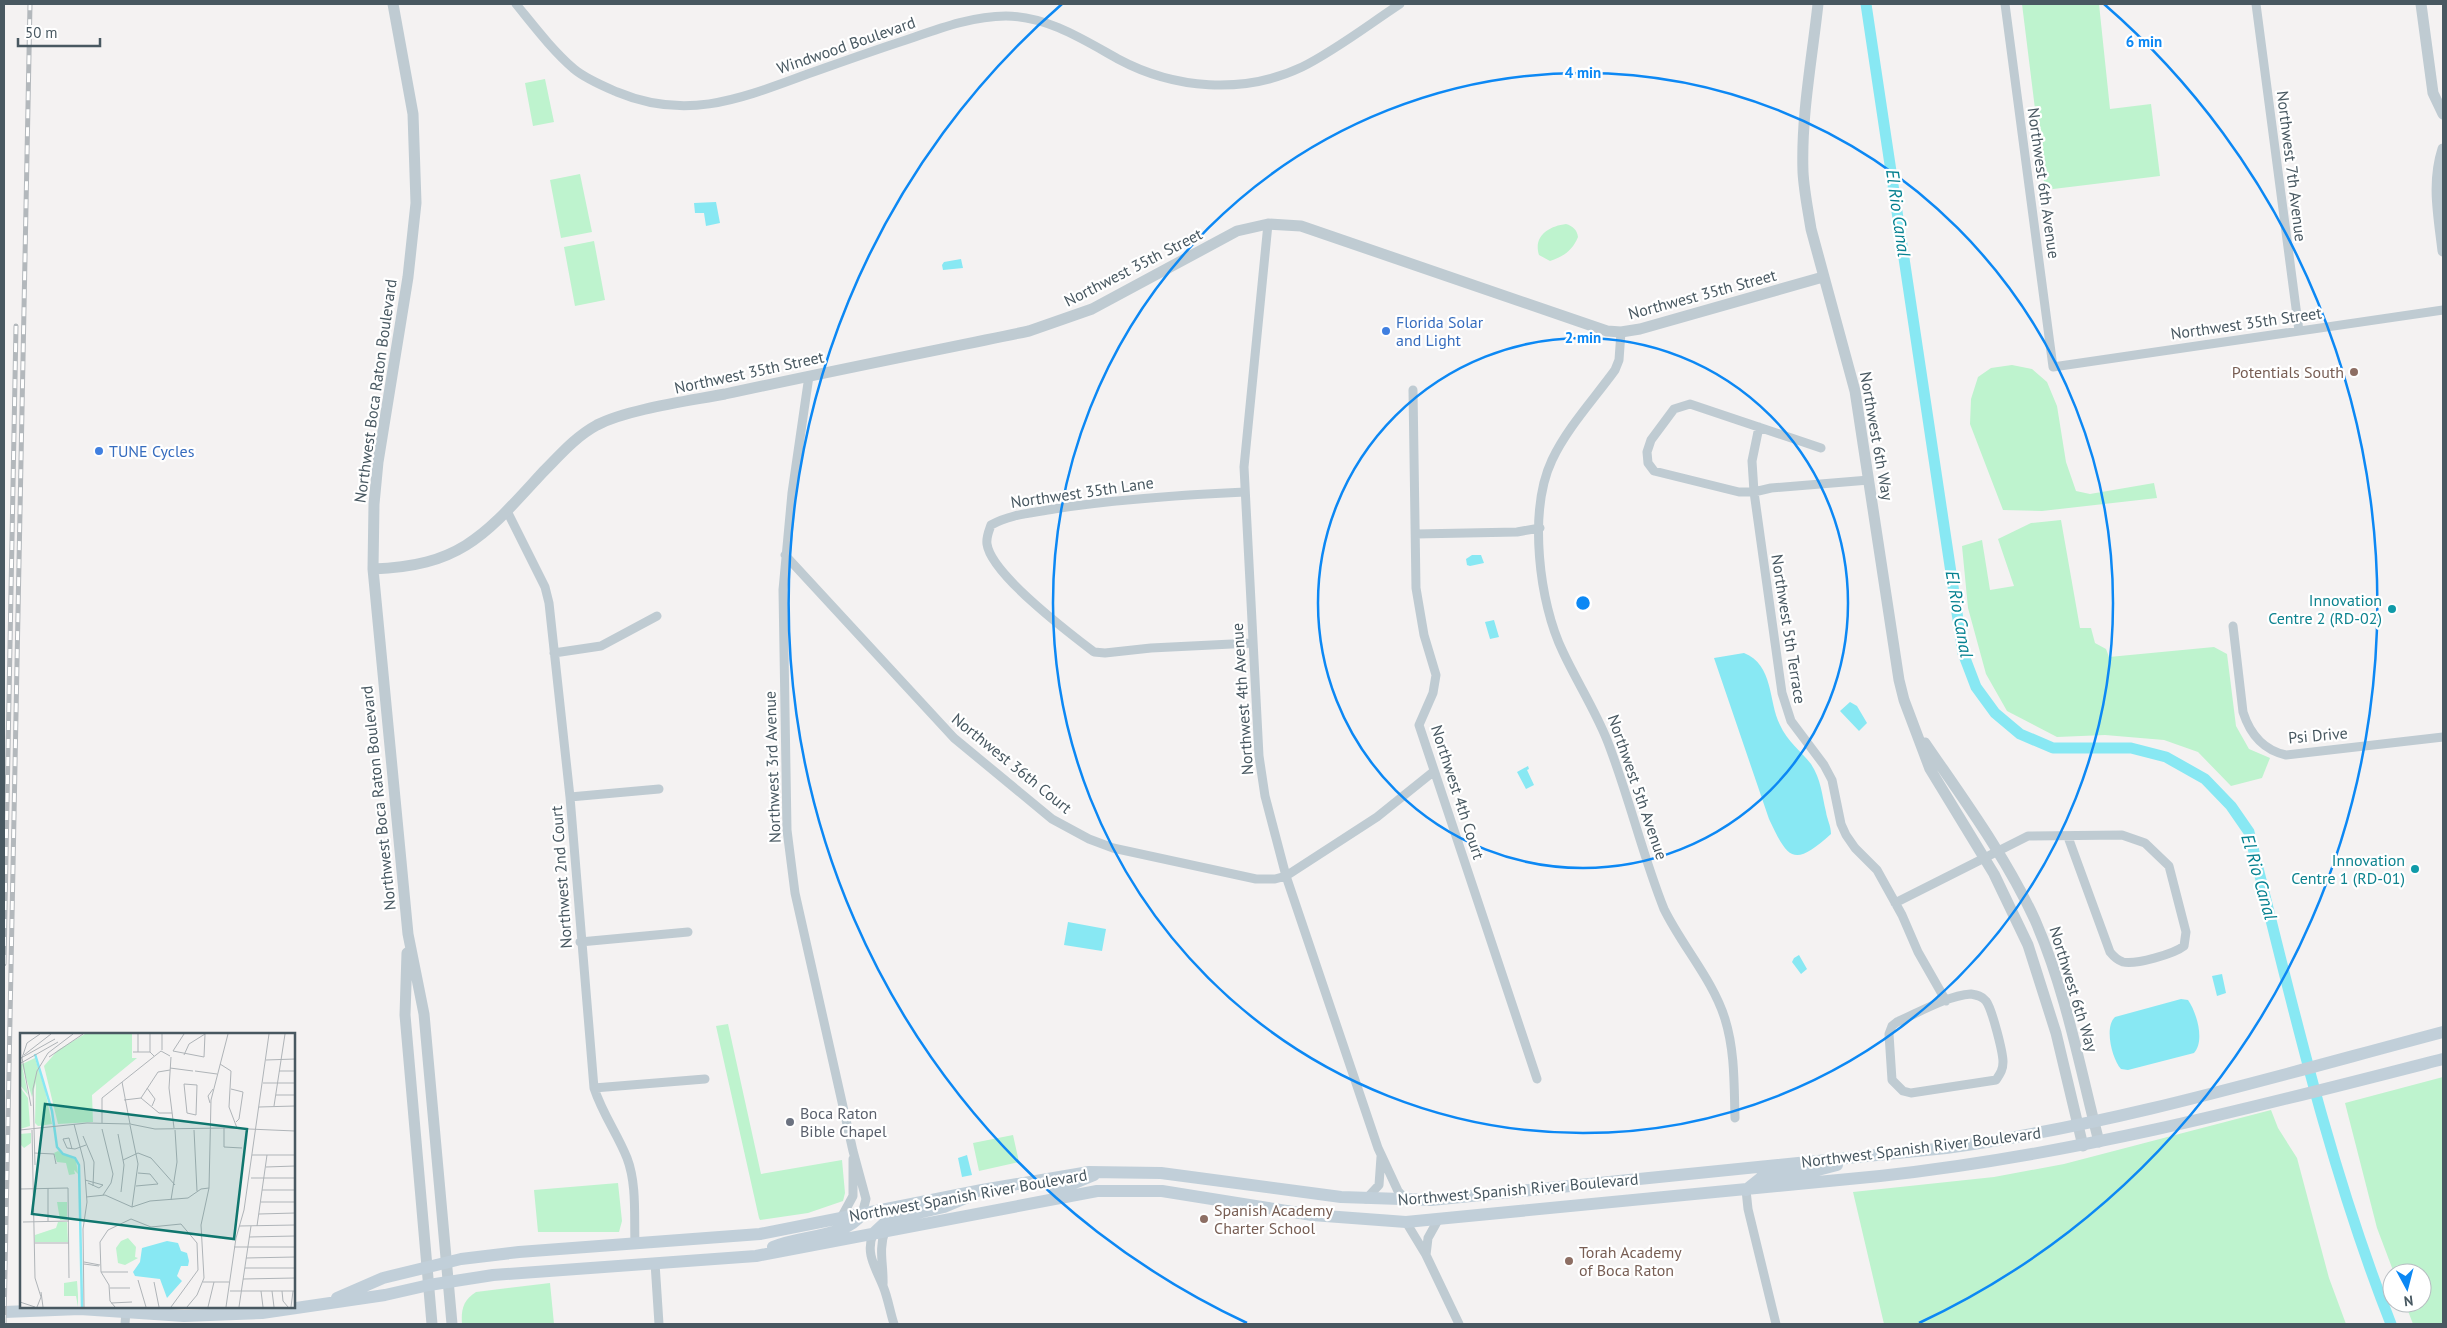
<svg xmlns="http://www.w3.org/2000/svg" width="2447" height="1328" viewBox="0 0 2447 1328" font-family="'PT Sans',sans-serif">
<rect width="100%" height="100%" fill="#f4f2f2"/>
<path fill="#bef3ce" d="M2022 4H2099L2110 109 2151 104 2160 176 2045 190Z
M545 79 554 122 533 126 525 83Z
M580 174 592 232 561 238 550 180Z
M1566 224C1573 226 1577 230 1578 237 1572 251 1564 256 1550 261L1539 255C1533 236 1549 226 1566 224Z
M594 241 605 300 575 306 564 247Z
M2012 365 2032 369 2047 382 2057 406 2066 462 2076 491 2090 494 2154 483 2157 498 2042 511 2003 510 1970 424 1971 399 1978 377 1991 368Z
M2061 520 2080 628H2091L2095 643 2106 649 2109 657 2214 647 2227 654 2236 726 2249 749 2270 758 2262 778 2231 786 2198 752 2164 740 2105 735 2057 737 2007 711 1986 674 1968 608 1962 546 1982 540 1990 590 2014 586 1998 539 2031 523Z
M728 1024 761 1174 842 1160 845 1193 843 1201 808 1213 760 1220 759 1218 716 1026Z
M2443 1077V1324H2413L2405 1303H2422V1273H2394L2377 1228 2345 1103Z
M2271 1110 2278 1128 2297 1158 2329 1278 2346 1324H1884L1853 1192 1994 1177 2064 1164Z
M1013 1135 1019 1162 979 1171 973 1143Z
M618 1183 622 1221 619 1232H538L534 1190Z
M550 1283 554 1324H462C461 1310 463 1300 476 1292Z"/>
<path fill="#88e8f3" d="M716 202 720 223 706 226 704 213H695L694 203Z
M961 259 963 268 943 270 942 265 944 262Z
M1472 555H1481L1484 563 1470 566 1467 565 1466 559Z
M1494 620 1499 637 1490 639 1485 622Z
M1744 653C1774 665 1768 701 1780 725 1787 741 1801 751 1811 764 1821 779 1822 795 1826 812 1827 819 1831 826 1831 834 1795 866 1789 862 1769 819L1714 658Z
M1850 702 1857 706 1867 723 1859 731 1840 711Z
M1528 766 1529 769 1527 770 1534 785 1526 789 1517 772Z
M1068 922 1106 929 1102 951 1064 945Z
M1799 955 1807 969 1801 974 1792 962 1794 958Z
M2222 974 2226 993 2217 996 2212 976Z
M2181 999 2188 1000C2197 1013 2205 1041 2194 1053L2128 1070 2121 1069C2112 1059 2104 1027 2115 1017Z
M967 1155 972 1175 962 1177 958 1158Z"/>
<g fill="none" stroke-linecap="round" stroke-linejoin="round">
<path stroke="#88e8f3" stroke-width="11" d="M1866 4 1963 653 1976 687 1995 713 2020 734 2053 748H2131L2166 757 2205 779 2231 806 2249 832C2291 998 2328 1165 2391 1324"/>
<path stroke="#bfcbd2" stroke-width="9" d="M516 4C534 26 552 50 574 69 586 79 603 86 617 92 686 121 740 99 805 75 839 63 872 51 906 40 938 29 972 16 1006 16 1047 16 1084 40 1118 59 1174 89 1243 95 1302 67 1336 50 1368 25 1400 4
M2005 4 2053 367 2443 310
M2256 4 2299 331
M1268 224 1244 467 1259 756 1265 796 1286 876 1378 1148 1398 1191 1406 1200
M1621 332 1619 360 1615 370C1594 399 1567 428 1552 460 1528 511 1539 603 1563 652 1577 682 1595 710 1607 740 1629 796 1642 854 1664 909 1682 946 1713 980 1725 1019 1735 1051 1734 1085 1735 1118
M809 376 792 493 783 590 787 830 795 893 853 1151 866 1199 862 1214
M1413 390 1416 588 1424 635 1436 675 1433 693 1419 725 1537 1079
M1759 427 1752 461 1754 492 1782 693 1791 721 1824 765 1832 780 1841 824 1846 835 1855 848 1877 870 1902 915 1918 952 1946 1001
M1821 448 1690 404 1674 409 1651 440 1647 452 1648 463 1654 471 1739 492H1754L1771 488 1869 480
M1245 492C1180 495 1117 499 1054 509 1033 513 1010 514 991 525 989 531 986 537 987 544 991 574 1069 633 1094 652L1105 653 1151 648 1252 643
M507 511 545 587 549 603 570 797 594 1088C603 1115 617 1133 627 1158 637 1184 634 1217 635 1244
M1416 534 1517 532 1540 528
M785 555 954 738 1052 819 1089 839 1113 848 1256 879H1275L1286 876 1377 817 1433 772
M2233 626 2243 712C2250 734 2263 750 2286 755L2443 737
M554 653 601 646 657 616
M570 797 659 789
M1895 903 2028 836 2122 835 2145 843 2169 866 2186 932 2184 946C2174 954 2135 965 2123 962 2117 960 2114 957 2110 952L2068 837
M580 942 688 932
M1971 994C1977 995 1982 996 1986 1001 1992 1009 2003 1052 2003 1062 2003 1070 2000 1074 1996 1080L1911 1093 1903 1091 1892 1080 1889 1034 1892 1026 1897 1022C1920 1012 1946 996 1971 994Z
M594 1088 705 1079
M1746 1190 1748 1209 1776 1324
M1366 1199 1379 1185 1381 1157
M841 1218 853 1196V1159
M1406 1222 1426 1255 1459 1324
M873 1234C865 1254 876 1268 883 1286 888 1298 890 1312 894 1324
M1426 1255 1428 1238 1438 1220
M655 1263 659 1324
M883 1285C884 1266 878 1250 885 1231
M125 1324 126 1311"/>
<path stroke="#bfcbd2" stroke-width="11" d="M393 4 413 114 416 203 408 277 378 462 374 504 373 569 408 934 424 1014 452 1324
M1818 4C1812 59 1801 116 1803 172 1804 191 1808 210 1811 229L1855 391 1899 680 1904 700 1930 769 1994 874 2028 945 2056 1033 2083 1146
M2421 4 2433 93 2443 114
M2443 149C2432 183 2439 216 2443 251
M373 569C462 566 486 534 543 472 560 455 575 437 597 425 628 409 689 401 725 394 826 372 927 352 1029 331L1092 309 1237 231 1268 224 1301 226 1607 331 1621 332 1640 329 1823 277
M1925 743C1964 800 2006 857 2035 920 2066 991 2080 1068 2099 1142
M407 953 405 1015 432 1324"/>
<path stroke="#c1cfd9" stroke-width="12" d="M1746 1190 1761 1178 1814 1171 1837 1165
M1055 1191 1094 1175
M873 1234 888 1220 944 1207 968 1197
M773 1247C800 1235 845 1238 862 1214
M337 1298 383 1278 461 1259 519 1252 760 1234 982 1190 1089 1172 1161 1173 1341 1197 1431 1200 1946 1148C2114 1125 2280 1075 2443 1032
M4 1312 80 1309 184 1316 262 1313 385 1295 429 1285 493 1275 756 1256 1097 1191H1162L1312 1215 1406 1222 1880 1176C2073 1155 2256 1107 2443 1059"/>
<g stroke="#b3b8bc" stroke-width="5">
<path id="rail" d="M4 964 16 326
M4 1324 30 4"/>
</g>
<use href="#rail" stroke="#fff" stroke-width="3" stroke-dasharray="9" stroke-linecap="butt"/>
</g>
<g fill="none" stroke="#0c88f4" stroke-width="2.5">
<circle cx="1583" cy="603" r="265"/>
<circle cx="1583" cy="603" r="530"/>
<path d="M1247 1323A794 794 0 0 1 1062 4M2104 4A794 794 0 0 1 1919 1323"/>
</g>
<g fill="#3f7fe0" stroke="#fff" stroke-width="2">
<circle cx="1386" cy="331" r="5"/>
<circle cx="99" cy="451" r="5"/>
</g>
<g fill="#8d6e63" stroke="#fff" stroke-width="2">
<circle cx="2354" cy="372" r="5"/>
<circle cx="1204" cy="1219" r="5"/>
<circle cx="1569" cy="1261" r="5"/>
</g>
<g fill="#0f9aa8" stroke="#fff" stroke-width="2">
<circle cx="2392" cy="609" r="5"/>
<circle cx="2415" cy="869" r="5"/>
</g>
<circle fill="#6b7280" stroke="#fff" stroke-width="2" cx="790" cy="1122" r="5"/>
<g text-anchor="middle" stroke-width="4.5" stroke-linejoin="round" paint-order="stroke">
<g font-size="16" fill="#485861" stroke="#fff">
<text transform="translate(846 45) rotate(-19)" y="6">Windwood Boulevard</text>
<text transform="translate(2292 166) rotate(83)" y="6">Northwest 7th Avenue</text>
<text transform="translate(2044 183) rotate(82)" y="6">Northwest 6th Avenue</text>
<text transform="translate(1133 267) rotate(-27)" y="6">Northwest 35th Street</text>
<text transform="translate(1702 294) rotate(-15)" y="6">Northwest 35th Street</text>
<text transform="translate(2246 323) rotate(-8)" y="6">Northwest 35th Street</text>
<text transform="translate(749 372) rotate(-12)" y="6">Northwest 35th Street</text>
<text transform="translate(375 391) rotate(-82)" y="6">Northwest Boca Raton Boulevard</text>
<text transform="translate(1877 436) rotate(80)" y="6">Northwest 6th Way</text>
<text transform="translate(1082 492) rotate(-8)" y="6">Northwest 35th Lane</text>
<text transform="translate(1789 629) rotate(81)" y="6">Northwest 5th Terrace</text>
<text transform="translate(1242 699) rotate(-94)" y="6">Northwest 4th Avenue</text>
<text transform="translate(2318 735) rotate(-5)" y="6">Psi Drive</text>
<text transform="translate(1012 763) rotate(39)" y="6">Northwest 36th Court</text>
<text transform="translate(772 767) rotate(-92)" y="6">Northwest 3rd Avenue</text>
<text transform="translate(1638 787) rotate(71)" y="6">Northwest 5th Avenue</text>
<text transform="translate(1458 792) rotate(72)" y="6">Northwest 4th Court</text>
<text transform="translate(378 798) rotate(-96)" y="6">Northwest Boca Raton Boulevard</text>
<text transform="translate(561 877) rotate(-94)" y="6">Northwest 2nd Court</text>
<text transform="translate(2074 989) rotate(73)" y="6">Northwest 6th Way</text>
<text transform="translate(1921 1147) rotate(-7)" y="6">Northwest Spanish River Boulevard</text>
<text transform="translate(1518 1189) rotate(-5)" y="6">Northwest Spanish River Boulevard</text>
<text transform="translate(968 1195) rotate(-10)" y="6">Northwest Spanish River Boulevard</text>
</g>
<g font-size="16" fill="#366cbe" stroke="#fff" text-anchor="start">
<text x="1396" y="328">Florida Solar<tspan x="1396" dy="18">and Light</tspan></text>
<text x="109" y="457">TUNE Cycles</text>
</g>
<g font-size="16" fill="#785e54" stroke="#fff" text-anchor="start">
<text x="2344" y="378" text-anchor="end">Potentials South</text>
<text x="1214" y="1216">Spanish Academy<tspan x="1214" dy="18">Charter School</tspan></text>
<text x="1579" y="1258">Torah Academy<tspan x="1579" dy="18">of Boca Raton</tspan></text>
</g>
<g font-size="16" fill="#0d838f" stroke="#fff" text-anchor="end">
<text x="2382" y="606">Innovation<tspan x="2382" dy="18">Centre 2 (RD-02)</tspan></text>
<text x="2405" y="866">Innovation<tspan x="2405" dy="18">Centre 1 (RD-01)</tspan></text>
</g>
<g font-size="16" fill="#5b616d" stroke="#fff" text-anchor="start">
<text x="800" y="1119">Boca Raton<tspan x="800" dy="18">Bible Chapel</tspan></text>
</g>
<g font-size="18" font-style="italic" fill="#058190" stroke="#fff">
<text transform="translate(1898 213) rotate(82)" y="6">El Rio Canal</text>
<text transform="translate(1959 614) rotate(80)" y="6">El Rio Canal</text>
<text transform="translate(2259 877) rotate(74)" y="6">El Rio Canal</text>
</g>
</g>
<g transform="translate(20 1033)">
<rect width="275" height="275" fill="#f4f2f2"/>
<path d="M65 1H112V25H117L72 62 73 89 38 91 24 33 38 17ZM15 25 25 57 32 91 18 93 15 90 16 49 12 64 2 32 8 62 0 52V32ZM0 54 8 65 10 93 0 96ZM11 100V120V110L4 115 0 111V101ZM38 118 56 127 58 141 54 137 55 141 49 142 46 130 37 129 34 120ZM37 169H47V187H40ZM38 189H47L48 209H15V202L36 195ZM108 205 116 214 115 224 118 225 105 232 98 230 96 215 101 208ZM57 248 58 262V274L56 263H44V250Z" fill="#bef3ce"/>
<path d="M147 208 158 210 161 218 167 220 169 228 168 233H161L157 243 162 248 147 265 140 246 115 243 113 239 120 229 122 215Z" fill="#88e8f3"/>
<path fill="none" stroke="#88e8f3" stroke-width="2.5" d="M15 21 32 78 37 114 43 121 55 125 59 132 62 274"/>
<path fill="none" stroke="#afb4b8" stroke-width="1" d="M118 1V19M130 1V19M142 17V1M153 18 184 24 185 1M153 18 164 1M113 19H130L134 23M4 22 31 1M164 22 169 11 185 1M29 24 63 1M151 24 149 55 154 95M1 25 35 6M246 27 275 26M1 30 38 9M200 31 211 38 209 74 217 95M150 35 173 38M175 38 197 41M259 38H275M102 49 110 91M243 50H275M164 51 177 52 176 82 167 80ZM127 55 135 66 132 73M211 56 223 59 219 86 216 89M256 62H275M121 65 138 39 150 37M104 67 121 65 139 80H152M190 70 188 63 193 56M11 73 2 25 7 10 20 1M254 73 265 1M239 74 275 73M82 90V65L141 18 150 23M54 91 64 129 67 169 63 196 64 274M110 92 118 131 112 174M14 95 15 132M14 95 13 56 17 38 28 20 53 1M204 95V114L222 115M82 96 93 141 91 150 83 162M0 97 67 90 110 91 135 96 206 95 275 98M12 97 15 245 21 264 17 274M174 97 177 158M98 101 104 132 101 159M63 103 74 129 73 153M52 116 49 105 43 106 47 115 55 116 66 112M14 120 34 121 36 131M232 122H275M103 127 118 120 131 125 155 152M246 134 275 133M231 145H275M65 147 83 152 79 155 68 150M116 153 138 151 130 141 118 140M28 155V188M0 156 48 155 49 245M242 157H275M66 164 85 162 112 174 130 168 168 165 181 156 189 155M151 167 157 129 155 97M241 169H275M239 181 275 180M3 189 49 188M219 193 275 192M237 193 247 122M229 204 275 203M15 210H49M214 214H275M226 225 275 224M64 229 80 232M64 231 79 233M225 235H275M81 239H108M223 246 275 245M118 247 126 274M134 249 139 274M183 249H209M90 255H110M210 258H275M241 258 243 274M252 258 254 274M262 258 263 268 268 274M21 259 23 274M0 269 15 274M91 270 112 269M95 274 90 268 89 252 81 239 80 209 88 197 111 186 131 194 161 191 177 210 178 237 151 274M167 274 177 262 184 245 181 192 189 155 191 67 208 1M188 274 194 249M206 274 216 205 224 177 249 1M219 274 231 193M271 274 273 258"/>
<path fill="#0f766e" fill-opacity="0.15" stroke="#0f766e" stroke-width="2.5" d="M25 71 227 96 214 206 12 181Z"/>
<rect width="275" height="275" fill="none" stroke="#485861" stroke-width="2.5"/>
</g>
<circle cx="1583" cy="603" r="8" fill="#0c88f4" stroke="#fff" stroke-width="2.5"/>
<g font-size="15" text-anchor="middle" font-weight="bold" fill="#0c88f4" stroke="#fff" stroke-width="4.5" stroke-linejoin="round" paint-order="stroke">
<text x="2144" y="47">6 min</text>
<text x="1583" y="78">4 min</text>
<text x="1583" y="343">2 min</text>
</g>
<rect width="2447" height="1328" fill="none" stroke="#485861" stroke-width="10"/>
<g transform="translate(2407 1288) rotate(173)"><circle r="24" fill="#ffffff" stroke="#b6bcc0"/>
<path d="M0-4L9 19L0 12L-9 19Z" fill="#0c88f4"/>
<text y="-8" font-size="14" font-weight="bold" text-anchor="middle" fill="#485861">N</text>
</g>
<path d="M18 38v8h82v-8" fill="none" stroke="#485861" stroke-width="2.5"/>
<text x="25" y="38" font-size="15" fill="#485861" stroke="#ffffff" stroke-width="4" paint-order="stroke">50 m</text>
</svg>
